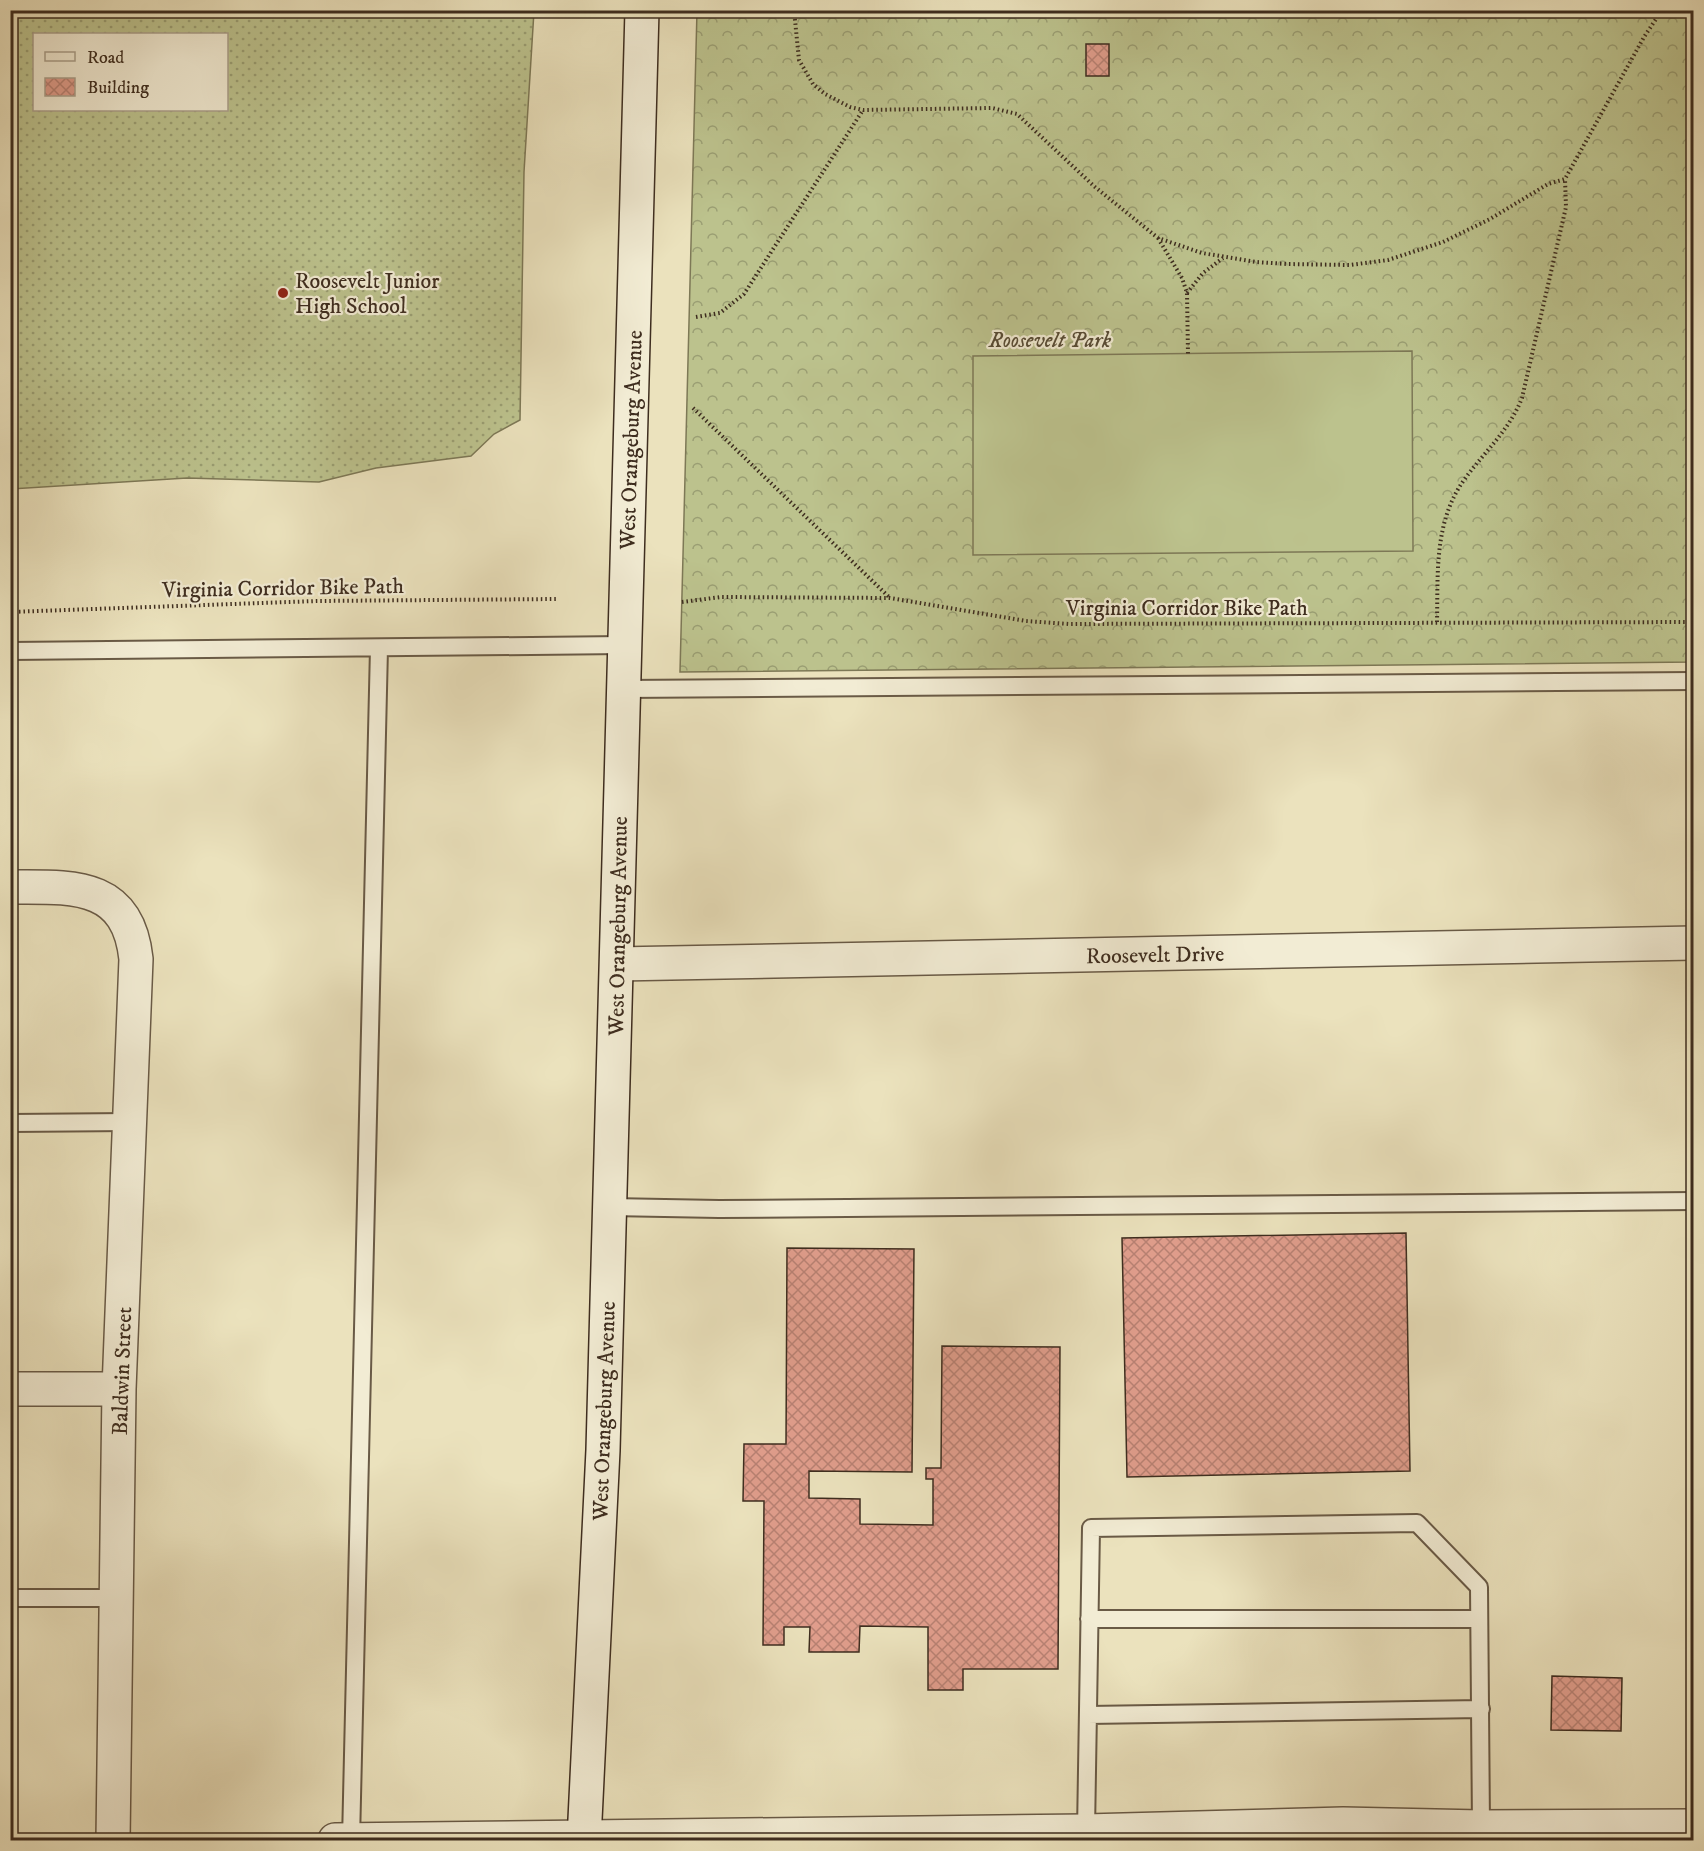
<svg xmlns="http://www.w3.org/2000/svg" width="1704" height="1851" viewBox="0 0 1704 1851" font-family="'IM FELL DW Pica',serif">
<defs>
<pattern id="grass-dots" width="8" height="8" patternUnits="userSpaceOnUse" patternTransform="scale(1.5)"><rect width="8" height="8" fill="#bcc28d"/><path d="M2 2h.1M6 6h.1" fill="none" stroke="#9a9e73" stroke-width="1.8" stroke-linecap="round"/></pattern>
<pattern id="forest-crowns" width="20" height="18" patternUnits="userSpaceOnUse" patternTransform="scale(1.5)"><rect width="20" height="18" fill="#bcc28d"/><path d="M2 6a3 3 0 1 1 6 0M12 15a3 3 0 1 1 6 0" fill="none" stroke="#9a9e73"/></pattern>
<pattern id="building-cross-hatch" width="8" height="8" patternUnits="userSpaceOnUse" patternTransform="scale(1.5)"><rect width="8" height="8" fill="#e19e8d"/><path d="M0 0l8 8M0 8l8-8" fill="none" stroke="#b88173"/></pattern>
</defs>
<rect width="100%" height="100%" fill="#ebe2bd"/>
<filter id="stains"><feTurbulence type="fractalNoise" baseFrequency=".00333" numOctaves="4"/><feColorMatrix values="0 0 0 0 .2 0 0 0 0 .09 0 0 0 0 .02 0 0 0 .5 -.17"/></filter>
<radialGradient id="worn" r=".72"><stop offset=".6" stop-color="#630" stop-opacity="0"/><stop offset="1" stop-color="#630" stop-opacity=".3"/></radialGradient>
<path fill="url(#grass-dots)" stroke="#7d7856" stroke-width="1.5" fill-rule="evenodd" d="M11 10 534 11 524 172 520 420 494 434 471 456 376 468 319 482 187 478 11 489ZM34 34H226V110H34Z"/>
<path fill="url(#forest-crowns)" stroke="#7d7856" stroke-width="1.5" d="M697 11H1693V662L680 672Z"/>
<path fill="#bcc28d" stroke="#7d7856" stroke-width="1.5" d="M1412 351 1413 551 973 555V356Z"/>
<path fill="url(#building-cross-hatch)" stroke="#3e2d1f" stroke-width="1.5" d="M1086 44H1109V76H1086Z
M1406 1233 1410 1471 1127 1477 1122 1238Z
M787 1248 914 1249 912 1472 809 1471V1498L860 1499V1524L933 1525V1479H926V1468H941L942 1346 1060 1347 1058 1669H963V1690H928V1627L860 1626 859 1652H809L810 1627H784V1645H763L764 1501H743L744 1444H786Z
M1552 1676 1622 1678 1621 1731 1551 1730Z"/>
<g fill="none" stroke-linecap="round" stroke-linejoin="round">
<g stroke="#695a46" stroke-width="20">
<path id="lane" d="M10 651 624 645
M623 689 1694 681
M10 1123 130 1122
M610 1207 719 1209 1694 1201
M10 1598H116
M1089 1619H1479
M1088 1715 1481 1709
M1086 1831 1091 1528 1417 1523 1479 1587 1481 1827
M351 1840 379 648"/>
</g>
<g stroke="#695a46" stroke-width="36">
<path id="street" d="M10 887C72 887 128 882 136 959L119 1389 113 1840
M617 964 1694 943
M10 1389H119
M335 1840 1086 1831 1343 1824 1481 1827 1694 1826"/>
</g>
<g stroke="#3e2d1f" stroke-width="36">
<path id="secondary" d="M584 1840 603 1450 642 10"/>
</g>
<path stroke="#3e2d1f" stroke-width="4" stroke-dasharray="1.5 3" stroke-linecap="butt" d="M794 10 799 60 813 84 825 94 850 107 863 110 992 108 1017 114 1095 187 1158 238 1202 253 1256 262 1287 264 1350 265 1388 260 1443 242 1490 219 1548 184 1565 179 1644 37 1662 10
M1158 238 1182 278 1187 293 1188 354
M1187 293 1203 273 1223 258
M696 317 720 313 744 294 863 110
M693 408 889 597
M682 602 721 597 890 598 1026 621 1069 624 1694 622
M10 612 317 601 557 599
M1437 622C1438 573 1434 522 1464 480 1484 452 1509 431 1522 398L1566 207 1565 179"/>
<use href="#lane" stroke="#f2ecd4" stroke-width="16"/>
<use href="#street" stroke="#f2ecd4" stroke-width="33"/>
<use href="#secondary" stroke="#f2ecd4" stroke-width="33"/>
</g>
<circle fill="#8f2418" stroke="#f2ecd4" stroke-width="2" cx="283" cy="293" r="6"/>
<g text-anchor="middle" stroke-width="4.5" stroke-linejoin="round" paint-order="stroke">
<g font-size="22" fill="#3e2d1f" stroke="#f2ecd4" text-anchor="start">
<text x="295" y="288">Roosevelt Junior<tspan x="295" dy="25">High School</tspan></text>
</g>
<g font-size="22" font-style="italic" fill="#574b35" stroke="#f2ecd4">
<text x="1050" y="347">Roosevelt Park</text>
</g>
<g font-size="22" fill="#3e2d1f" stroke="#f2ecd4">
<text transform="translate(630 440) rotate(-88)" y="8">West Orangeburg Avenue</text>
<text transform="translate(283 587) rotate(-1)" y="8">Virginia Corridor Bike Path</text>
<text x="1187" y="615">Virginia Corridor Bike Path</text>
<text transform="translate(617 926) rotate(-89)" y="8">West Orangeburg Avenue</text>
<text transform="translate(1155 954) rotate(-1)" y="8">Roosevelt Drive</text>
<text transform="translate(121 1371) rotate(-88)" y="8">Baldwin Street</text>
<text transform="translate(603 1411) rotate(-88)" y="8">West Orangeburg Avenue</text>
</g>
</g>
<rect width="1704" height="1851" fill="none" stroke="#ebe2bd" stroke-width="36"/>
<rect x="12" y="12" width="1680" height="1827" fill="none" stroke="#3e2d1f" stroke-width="3"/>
<rect x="18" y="18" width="1668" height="1815" fill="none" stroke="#3e2d1f" stroke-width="1.5"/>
<rect x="33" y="33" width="195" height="78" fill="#f2ecd4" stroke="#aaa08c" stroke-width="1.5"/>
<rect x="45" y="52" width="30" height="9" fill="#f2ecd4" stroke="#aaa08c" stroke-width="1.5"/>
<text x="87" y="63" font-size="18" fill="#3e2d1f">Road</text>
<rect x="45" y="78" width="30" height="18" fill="url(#building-cross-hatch)" stroke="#aaa08c" stroke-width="1.5"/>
<text x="87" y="93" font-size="18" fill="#3e2d1f">Building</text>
<rect width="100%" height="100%" filter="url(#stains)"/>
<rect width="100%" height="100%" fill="url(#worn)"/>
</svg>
